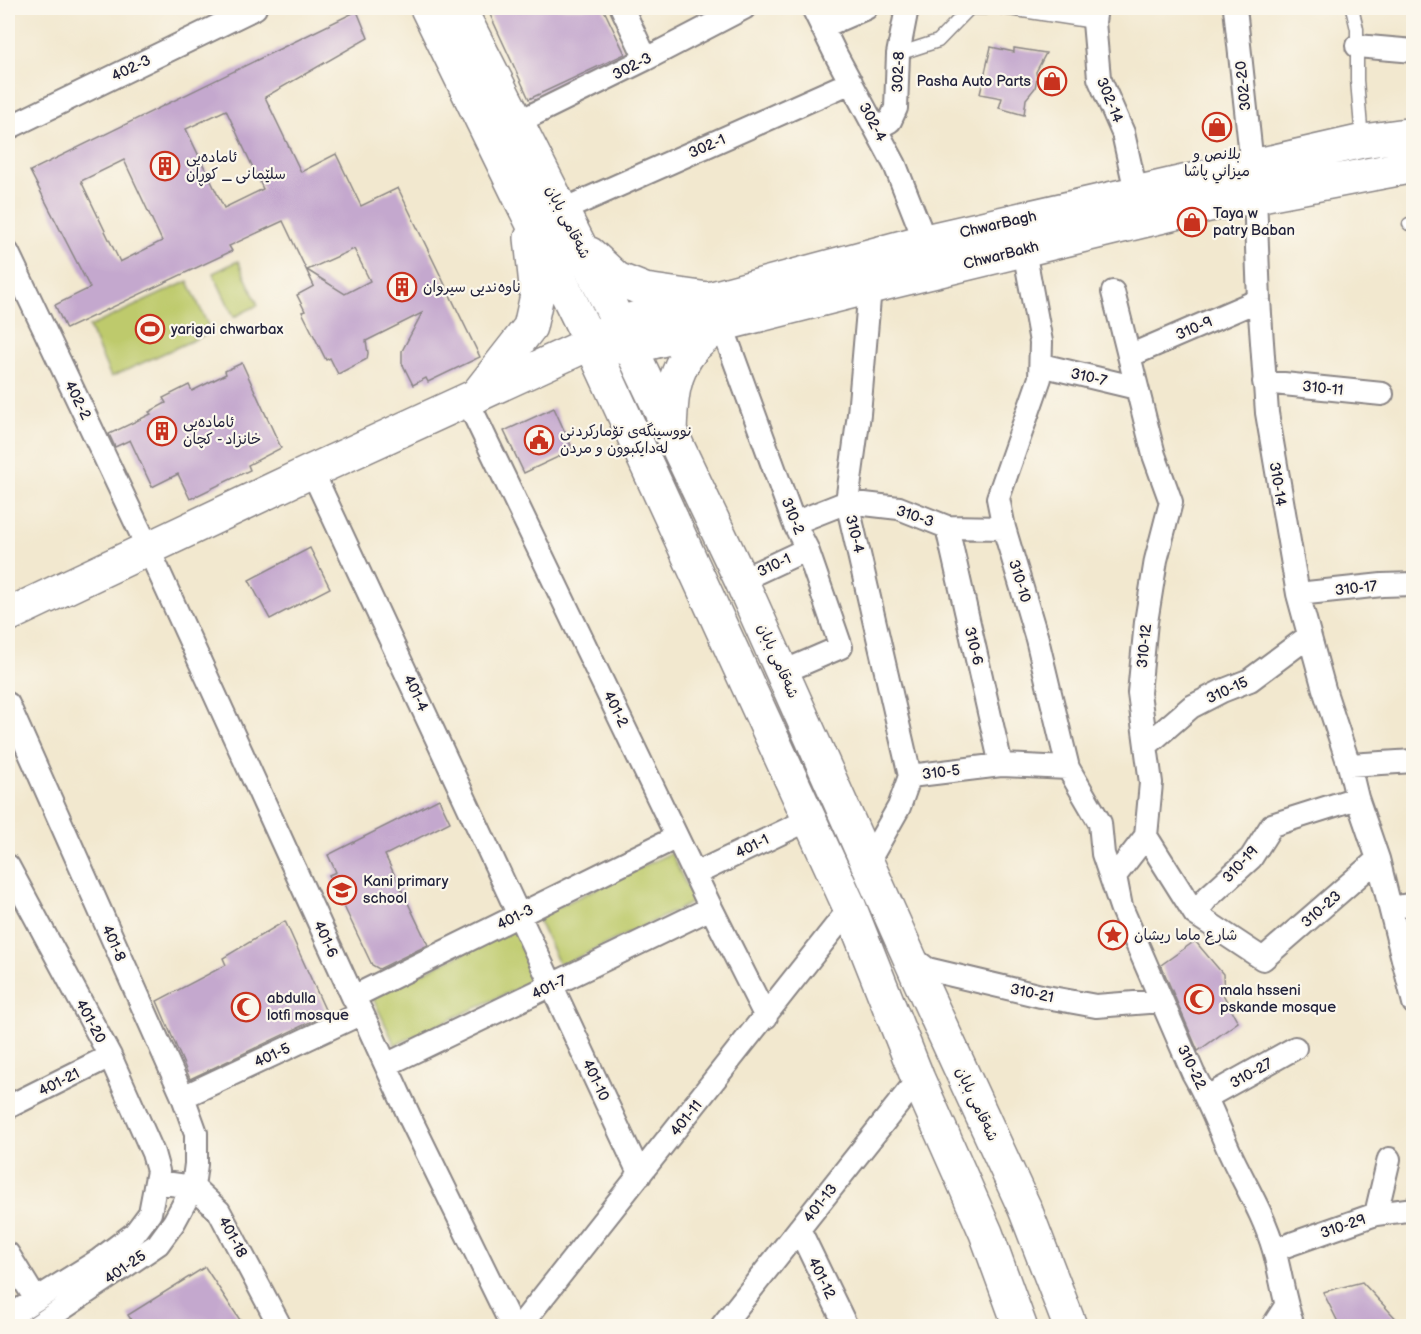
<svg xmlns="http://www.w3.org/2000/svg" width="1421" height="1334" viewBox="0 0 1421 1334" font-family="'Balsamiq Sans','Playpen Sans Arabic',sans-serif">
<rect width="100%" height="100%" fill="#fbf7ec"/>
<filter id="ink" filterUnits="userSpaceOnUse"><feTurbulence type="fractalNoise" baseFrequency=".0167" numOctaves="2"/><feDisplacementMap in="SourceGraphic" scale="12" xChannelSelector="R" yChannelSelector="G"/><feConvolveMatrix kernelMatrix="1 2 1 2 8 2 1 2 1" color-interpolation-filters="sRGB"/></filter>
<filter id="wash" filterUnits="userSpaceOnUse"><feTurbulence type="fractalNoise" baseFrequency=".008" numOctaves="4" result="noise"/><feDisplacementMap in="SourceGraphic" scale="24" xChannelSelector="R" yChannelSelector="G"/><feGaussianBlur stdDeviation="1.35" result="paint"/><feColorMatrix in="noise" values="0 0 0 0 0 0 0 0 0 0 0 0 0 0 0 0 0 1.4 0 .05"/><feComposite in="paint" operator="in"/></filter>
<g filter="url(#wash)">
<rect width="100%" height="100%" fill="#f2e8cf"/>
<path fill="#beca6c" stroke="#707654" stroke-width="1.5" d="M238 261 258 305 234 317 213 273Z
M188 281 211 332 111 377 89 327Z
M671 853 694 902 560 966 537 917Z
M515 929 538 979 395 1045 372 996Z"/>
<g id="blocks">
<path fill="#c4a8ce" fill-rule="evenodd" d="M487 8H603L625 54 529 99Z
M357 11 368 38 265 97 301 172 336 154 361 206 398 188 480 357 428 382 426 378 413 385 402 363V351L422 313 366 341 368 353 367 359 338 374 330 358 326 360 302 312 305 311 297 295 314 286 283 221 229 246 232 251 66 329 55 305 90 288 30 171ZM226 110 263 189 224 208 186 129ZM124 160 162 241 120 262 81 181ZM354 249 370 281 345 294 307 270Z
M991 47 1014 52V48L1046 53 1036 72 1037 78 1035 88 1026 99 1024 115 999 108 1002 98 980 94Z
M242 363 281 448 248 465 250 470 190 499 178 474 152 487 130 440 115 447 109 434 151 414 149 412 166 403 163 398 189 385 192 391 226 374 225 371Z
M554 408 573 450 524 473 504 431Z
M310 548 330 588 270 619 249 580Z
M439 799 450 822 385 855 428 945 379 969 372 965 329 875 336 872 328 855Z
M285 921 327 1014 190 1079 157 1001 226 965 223 958Z
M1195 941 1223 974 1224 996 1238 1022 1198 1051 1161 965Z
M205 1267 244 1326H135L128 1315Z
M1362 1282 1403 1326H1340L1323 1292Z"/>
</g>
</g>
<g filter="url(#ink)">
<use href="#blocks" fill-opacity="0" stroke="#8a8585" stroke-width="1.5"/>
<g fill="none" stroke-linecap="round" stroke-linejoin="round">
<g stroke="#8a8585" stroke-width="15">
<path id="lane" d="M1003 8 1094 22
M1352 8 1357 29V80L1362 140
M898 54 938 41 970 8H986
M1409 224H1414"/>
</g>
<g stroke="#8a8585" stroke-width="26">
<path id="street" d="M622 8 646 59
M813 8 836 55 895 165 925 241
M1096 8 1094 22 1099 78 1123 133 1136 192
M1235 8 1252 165
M822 27 866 8
M1357 46 1414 51
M518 122 646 59 744 8
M8 128 255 8
M877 128 890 121 896 108 898 54 907 8
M1255 195 1259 300 1267 413 1298 594 1324 689 1349 765 1357 798 1378 859 1414 1003
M563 210 851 82
M1024 250 1041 342 1040 378 998 498 1004 528 1037 639 1068 768 1100 823 1103 854 1121 907
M8 253 148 548 353 997 362 1013 411 1120 512 1326
M870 287 859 414 847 502 910 776
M1113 292 1154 455 1171 502 1156 560 1146 622 1139 693 1151 783 1146 836 1195 914 1263 959 1378 859
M722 326 794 523 807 549 841 647 783 672
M1129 356 1259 300
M1041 365 1137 388
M1264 382 1382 394
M467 400 711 908 766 1017
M312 471 640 1175
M794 523 847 502 899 508 947 527 1004 528
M947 527 1001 765
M741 580 807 549
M1298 594 1382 585 1414 584
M8 704 183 1097 196 1133V1164L193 1187 174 1222 158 1244 37 1326
M1147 745 1191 707 1222 691 1250 680 1309 636
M1349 765 1414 761
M1146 836 1115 876 1121 907 1193 1073C1208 1099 1218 1126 1230 1153 1245 1185 1264 1215 1274 1250 1281 1275 1284 1301 1293 1326
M868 862 899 807 910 776 1001 765 1068 768
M8 866 110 1056 153 1153 158 1171 150 1213 135 1233 99 1260 8 1317
M695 874 810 819
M1391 908 1414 904
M1195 914 1208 897 1251 858 1272 825 1357 798
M909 955 927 969 1041 996 1096 1006 1161 1001
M353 997 677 837
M386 1065 711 908
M183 1097 362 1013
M1207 1097 1295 1048
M8 1107 110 1056
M157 1182 193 1187 219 1211 280 1326
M1376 1214 1389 1159
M799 1229 846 1326
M1274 1250 1376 1214 1414 1209
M8 1254 35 1298
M520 1326 850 908
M722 1326 918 1079
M1273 1326 1286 1306"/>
</g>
<g stroke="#8a8585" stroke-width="36">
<path id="secondary" d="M602 345 629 348 870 287 1209 205 1414 166
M8 615 312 471 591 343 619 323 925 241 1363 141 1414 134"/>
</g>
<g stroke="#8a8585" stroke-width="36">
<path id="primary" d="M427 8 591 343 850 908 918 1079 986 1233 1020 1326
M459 8 619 323 741 580 920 981 1025 1209 1070 1326
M590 254 617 279 645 290 708 299
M476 396 530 327 537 295 531 238
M670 432C671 401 672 372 693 348 700 340 710 333 718 327"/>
</g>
<use href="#lane" stroke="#fff" stroke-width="12"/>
<use href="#street" stroke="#fff" stroke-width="22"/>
<use href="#secondary" stroke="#fff" stroke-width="33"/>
<use href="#primary" stroke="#fff" stroke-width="33"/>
</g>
</g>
<defs>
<g id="shop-ring" transform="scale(1.5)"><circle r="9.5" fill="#fbf7ec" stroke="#c8321e" stroke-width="1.5"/><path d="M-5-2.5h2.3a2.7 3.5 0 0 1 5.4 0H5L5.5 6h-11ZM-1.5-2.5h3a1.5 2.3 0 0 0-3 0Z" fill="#c8321e"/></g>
<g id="building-ring" transform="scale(1.5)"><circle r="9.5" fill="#fbf7ec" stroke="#c8321e" stroke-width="1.5"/><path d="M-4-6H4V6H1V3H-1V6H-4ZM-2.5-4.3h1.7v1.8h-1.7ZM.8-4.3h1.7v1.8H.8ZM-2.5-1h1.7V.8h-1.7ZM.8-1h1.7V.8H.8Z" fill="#c8321e"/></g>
<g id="stadium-ring" transform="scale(1.5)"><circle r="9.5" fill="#fbf7ec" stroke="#c8321e" stroke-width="1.5"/><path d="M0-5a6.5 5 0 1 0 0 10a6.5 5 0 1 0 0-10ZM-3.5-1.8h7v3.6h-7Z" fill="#c8321e"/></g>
<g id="civic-ring" transform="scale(1.5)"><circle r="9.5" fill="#fbf7ec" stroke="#c8321e" stroke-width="1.5"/><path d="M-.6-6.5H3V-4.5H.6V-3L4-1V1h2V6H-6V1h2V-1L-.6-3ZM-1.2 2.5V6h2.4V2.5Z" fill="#c8321e"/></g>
<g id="school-ring" transform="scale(1.5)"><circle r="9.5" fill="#fbf7ec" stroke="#c8321e" stroke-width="1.5"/><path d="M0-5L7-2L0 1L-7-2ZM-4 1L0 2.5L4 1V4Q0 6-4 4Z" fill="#c8321e"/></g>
<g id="sight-ring" transform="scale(1.5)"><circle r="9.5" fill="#fbf7ec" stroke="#c8321e" stroke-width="1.5"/><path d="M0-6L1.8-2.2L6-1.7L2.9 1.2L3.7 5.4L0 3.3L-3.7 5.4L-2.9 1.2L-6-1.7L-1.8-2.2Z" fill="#c8321e"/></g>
<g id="mosque-ring" transform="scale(1.5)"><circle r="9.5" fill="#fbf7ec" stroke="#c8321e" stroke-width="1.5"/><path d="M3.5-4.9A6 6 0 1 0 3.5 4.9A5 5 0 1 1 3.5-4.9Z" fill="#c8321e"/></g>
</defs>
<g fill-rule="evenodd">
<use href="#shop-ring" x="1052" y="81"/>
<use href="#shop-ring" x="1217" y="127"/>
<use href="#building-ring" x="165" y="166"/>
<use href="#shop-ring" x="1192" y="222"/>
<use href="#building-ring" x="402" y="287"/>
<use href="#stadium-ring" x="150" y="329"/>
<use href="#building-ring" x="162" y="431"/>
<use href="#civic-ring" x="539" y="440"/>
<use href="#school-ring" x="342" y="890"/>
<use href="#sight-ring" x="1113" y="935"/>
<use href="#mosque-ring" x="1199" y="999"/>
<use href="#mosque-ring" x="246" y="1007"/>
</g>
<g text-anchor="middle" stroke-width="4.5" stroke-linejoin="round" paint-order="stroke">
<g font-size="15" fill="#22223b" stroke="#fbf7ec">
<text transform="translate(632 66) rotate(-27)" y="5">302-3</text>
<text transform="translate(131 68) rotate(-26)" y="5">402-3</text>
<text transform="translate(898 72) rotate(-87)" y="5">302-8</text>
<text transform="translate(1243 86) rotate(-96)" y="5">302-20</text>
<text transform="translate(1110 100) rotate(68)" y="5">302-14</text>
<text transform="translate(873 122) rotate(62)" y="5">302-4</text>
<text transform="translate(707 146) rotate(-24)" y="5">302-1</text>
<text transform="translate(568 222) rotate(63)" y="5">شەقامی بابان</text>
<text transform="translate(998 224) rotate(-13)" y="5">ChwarBagh</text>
<text transform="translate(1001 255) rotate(-14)" y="5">ChwarBakh</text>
<text transform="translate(1194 328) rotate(-23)" y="5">310-9</text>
<text transform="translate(1089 377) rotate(13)" y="5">310-7</text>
<text transform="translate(1323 388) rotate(6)" y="5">310-11</text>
<text transform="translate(78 400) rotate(64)" y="5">402-2</text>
<text transform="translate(1278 484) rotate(81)" y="5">310-14</text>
<text transform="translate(793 516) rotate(68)" y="5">310-2</text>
<text transform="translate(915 516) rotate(19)" y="5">310-3</text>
<text transform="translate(855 534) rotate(77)" y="5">310-4</text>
<text transform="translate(774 565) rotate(-25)" y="5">310-1</text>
<text transform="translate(1020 581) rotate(73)" y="5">310-10</text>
<text transform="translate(1356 588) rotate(-6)" y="5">310-17</text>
<text transform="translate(974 646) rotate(77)" y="5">310-6</text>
<text transform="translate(1144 646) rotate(-84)" y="5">310-12</text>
<text transform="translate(778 661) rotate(66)" y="5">شەقامی بابان</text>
<text transform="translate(1227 690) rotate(-25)" y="5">310-15</text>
<text transform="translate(416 693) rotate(65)" y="5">401-4</text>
<text transform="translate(616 709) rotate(64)" y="5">401-2</text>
<text transform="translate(941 772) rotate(-7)" y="5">310-5</text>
<text transform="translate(752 846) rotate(-26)" y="5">401-1</text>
<text transform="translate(1240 864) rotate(-47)" y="5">310-19</text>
<text transform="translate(1321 909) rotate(-41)" y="5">310-23</text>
<text transform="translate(515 917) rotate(-26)" y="5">401-3</text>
<text transform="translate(326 939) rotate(66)" y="5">401-6</text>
<text transform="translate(114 943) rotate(66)" y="5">401-8</text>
<text transform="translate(549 987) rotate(-26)" y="5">401-7</text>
<text transform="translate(1032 993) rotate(12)" y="5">310-21</text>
<text transform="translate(91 1021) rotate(62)" y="5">401-20</text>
<text transform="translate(272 1055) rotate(-25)" y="5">401-5</text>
<text transform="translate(1192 1067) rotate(64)" y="5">310-22</text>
<text transform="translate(1251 1073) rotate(-29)" y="5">310-27</text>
<text transform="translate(596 1080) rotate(65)" y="5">401-10</text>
<text transform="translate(59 1082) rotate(-27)" y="5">401-21</text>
<text transform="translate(977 1104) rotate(65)" y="5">شەقامی بابان</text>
<text transform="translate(686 1118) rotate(-51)" y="5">401-11</text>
<text transform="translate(820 1203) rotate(-52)" y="5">401-13</text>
<text transform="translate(1343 1226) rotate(-19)" y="5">310-29</text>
<text transform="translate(233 1237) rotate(62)" y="5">401-18</text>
<text transform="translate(125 1267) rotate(-35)" y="5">401-25</text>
<text transform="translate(822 1278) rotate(64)" y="5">401-12</text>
</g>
<g font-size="15" fill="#22223b" stroke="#fbf7ec" text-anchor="start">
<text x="1031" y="86" text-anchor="end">Pasha Auto Parts</text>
<text x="1217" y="159" text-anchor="middle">بلانص و<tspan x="1217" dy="17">ميزاني پاشا</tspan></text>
<text x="186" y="162">ئامادەیی<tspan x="186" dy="17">سلێمانی _ کوڕان</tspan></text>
<text x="1213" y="218">Taya w<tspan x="1213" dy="17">patry Baban</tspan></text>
<text x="423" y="292">ناوەندیی سیروان</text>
<text x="171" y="334">yarigai chwarbax</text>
<text x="183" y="427">ئامادەیی<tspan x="183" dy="17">خانزاد - کچان</tspan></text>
<text x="560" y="436">نووسینگەی تۆمارکردنی<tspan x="560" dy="17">لەدایکبوون و مردن</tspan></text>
<text x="363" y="886">Kani primary<tspan x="363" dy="17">school</tspan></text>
<text x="1134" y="940">شارع ماما ريشان</text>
<text x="1220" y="995">mala hsseni<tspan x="1220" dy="17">pskande mosque</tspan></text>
<text x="267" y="1003">abdulla<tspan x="267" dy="17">lotfi mosque</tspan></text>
</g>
</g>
<rect width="1421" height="1334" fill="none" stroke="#fbf7ec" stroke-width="30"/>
</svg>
